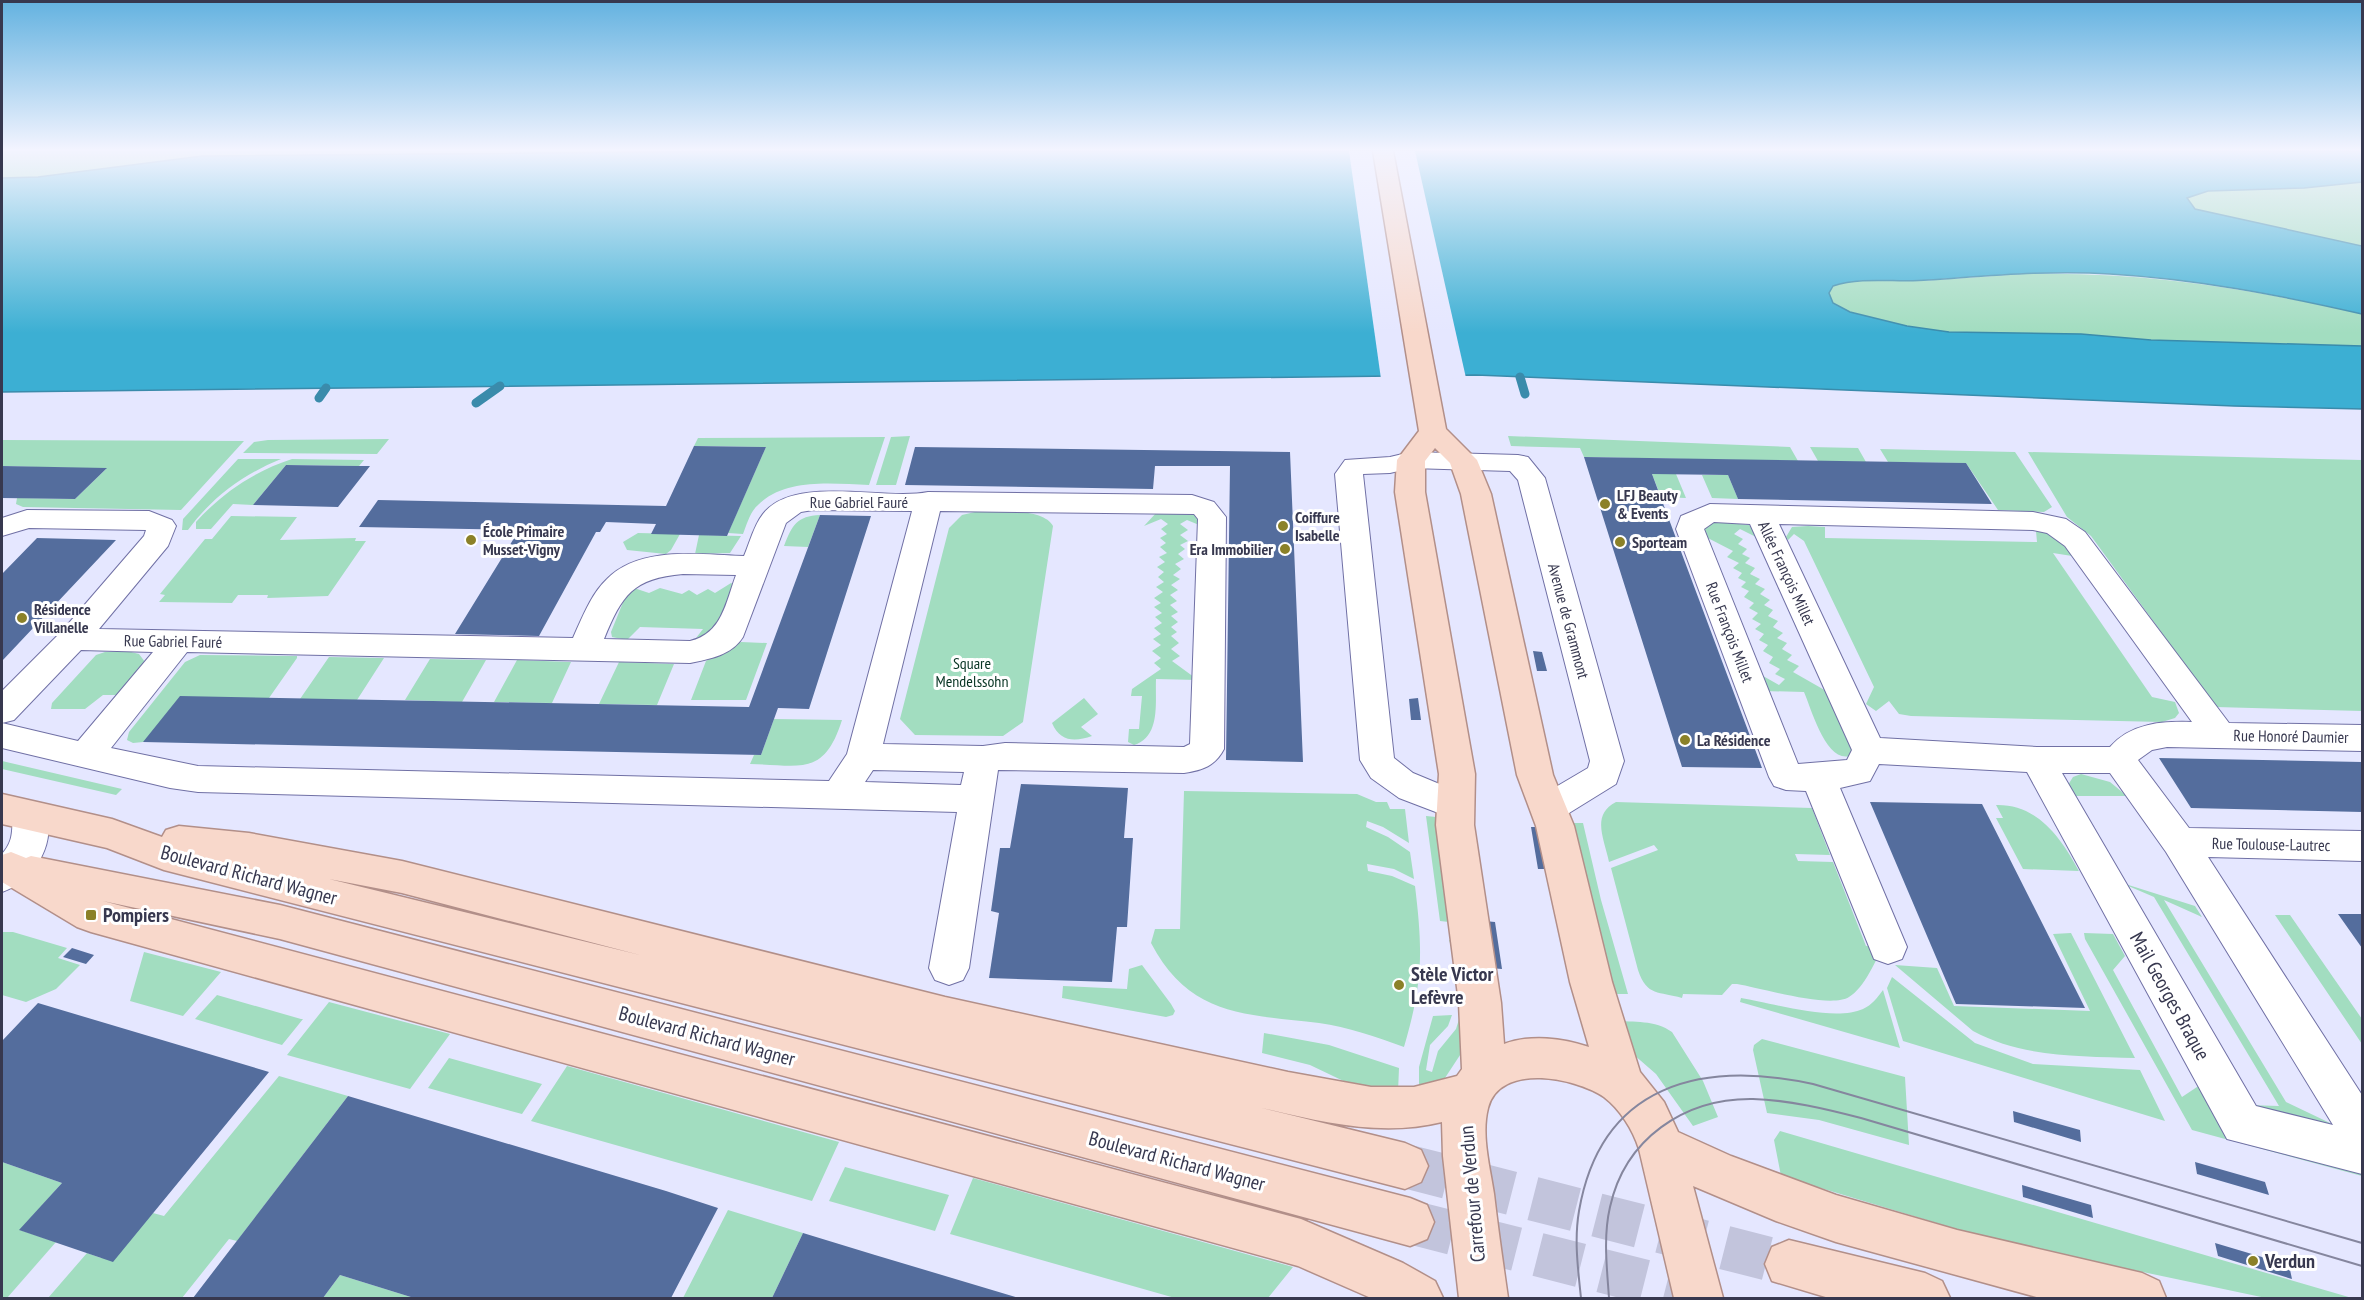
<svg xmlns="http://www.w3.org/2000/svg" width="2364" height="1300" viewBox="0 0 2364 1300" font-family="'PT Sans Narrow',sans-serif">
<rect width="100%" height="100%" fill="#e5e7ff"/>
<path fill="#a2ddc0" d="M2 151H750L202 156 38 177 2 178Z
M2362 182V246L2194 209 2187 198 2208 191 2304 188Z
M2023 274C2142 271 2247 288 2362 314V346L2151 340 2081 334 1949 332 1907 326 1850 312 1833 303 1829 293 1833 286 1848 281H1922Z
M910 436 896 485H876L891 437Z
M1508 436 1790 447 1798 461 1584 457 1580 448 1511 446Z
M885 437 869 485C834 484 786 477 758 505 750 512 747 524 743 534L728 533 766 447 694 446 698 438Z
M389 439 377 454 243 453 254 442 268 440Z
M2 440 244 441 181 510 23 507 16 504 17 498 75 499 106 469 2 466Z
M1810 447 1858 448 1866 462 1818 461Z
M1880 449 2015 452 2052 507 2044 512 1998 510 1966 463 1888 462Z
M2028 452 2362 460V711L2216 707 2091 536 2067 517Z
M238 459H281C244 474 212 497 188 530H182L183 519Z
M292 459 364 460 359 466 286 465 253 505 233 504 211 529H196V522C222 493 255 471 292 459Z
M1652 474H1676L1686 498 1661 497Z
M1702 475H1728L1738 499 1712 498Z
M979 511C998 511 1044 508 1053 526L1023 722 1003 736 915 735 900 719 949 528 962 515Z
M1157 512 1193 513 1201 517 1204 527 1187 520 1180 524 1188 530 1180 535 1188 541 1180 545 1185 549 1178 554 1184 559 1175 564 1181 569 1173 575 1180 579 1171 585 1178 590 1170 595 1177 601 1170 605 1178 612 1171 616 1178 622 1171 627 1177 632 1171 636 1179 643 1171 649 1180 656 1172 661 1198 680 1156 679C1155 703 1161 736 1134 745L1128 742 1129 729H1139L1142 696H1131L1132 689 1161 669 1154 663 1161 658 1152 651 1161 645 1153 639 1161 634 1154 628 1162 623 1155 617 1162 613 1154 607 1161 603 1154 598 1163 592 1156 587 1164 582 1158 577 1164 572 1157 567 1165 562 1159 557 1167 553 1160 547 1166 543 1160 538 1167 534 1161 529 1168 524 1161 519 1144 526Z
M820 515 808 547 784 546C792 525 797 516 820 515Z
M231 516 297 517 280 540 356 538 355 541H366L328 596 267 598 268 595H238L232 603 159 602 165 595 160 594 205 539H212Z
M1707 521 1749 525 1762 540 1740 529 1734 534 1743 539 1738 544 1747 549 1742 554 1750 558 1745 563 1755 568 1750 574 1760 579 1755 584 1765 589 1760 594 1770 600 1764 605 1773 610 1768 616 1778 621 1773 627 1783 633 1777 638 1787 643 1782 649 1792 655 1787 660 1799 666 1793 672 1828 692 1854 749 1850 756C1826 763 1811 708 1804 692L1763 691 1756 672 1779 685 1785 679 1775 674 1780 669 1769 663 1773 657 1763 651 1768 645 1759 640 1764 634 1755 629 1761 624 1752 619 1758 613 1749 608 1754 603 1744 597 1749 591 1741 587 1746 582 1738 578 1742 573 1733 568 1739 563 1727 557 1733 551 1702 535V526Z
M1808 526 1825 527V538L2037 542 2036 531C2054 533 2062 542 2072 556L2053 553 2152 697 2175 702 2179 713 2175 718 2162 722 1911 716 1899 714 1889 701 1876 711 1866 704 1874 687 1804 541 1794 534 1788 540 1786 537 1792 527Z
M638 533 680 534 671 550 666 554 627 550 623 542Z
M699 535 741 536 730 553 695 554Z
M731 583 733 584C725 607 722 632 696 638L703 629 640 627 627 640 612 637 611 632 626 595 634 588 649 593 660 588 682 594 689 590 697 595 708 589 715 593Z
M741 642 767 643 746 700H691L706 661Z
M131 652 139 654 145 662 118 695H103L85 709H51L52 703 96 655 105 652Z
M200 655 297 656V658L269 698 143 742 133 743 127 740 129 732 185 662Z
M329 657 384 658 357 700 300 699Z
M430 659 486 660 462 702 405 700Z
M517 660 571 662 552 703 494 702Z
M619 662 674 664 657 705 599 704Z
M1084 698 1098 714 1081 727 1092 736C1075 742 1060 742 1052 723Z
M774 719 842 720C824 777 801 765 750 764L754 755H761Z
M2 761 122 789 116 795 2 769Z
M2081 774 2110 782 2127 796H2069L2068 785 2073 777Z
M1184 791 1357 794 1376 802H1387L1390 809H1405L1409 843 1383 827 1367 821 1366 827 1388 837 1410 852 1414 879 1394 869 1367 864 1368 871 1392 876 1415 886C1423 952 1423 982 1404 1047 1376 1037 1348 1027 1319 1023 1245 1014 1190 1017 1151 943L1155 929H1180Z
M1616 802 1812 808 1830 855 1795 854 1798 861 1833 862 1866 946 1883 947C1874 963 1865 987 1849 997 1830 1009 1761 988 1737 984H1732L1722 995 1683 994 1682 998C1659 991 1647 997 1638 970L1611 868 1658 850 1654 845 1609 862C1604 838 1591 815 1616 802Z
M1996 805C2038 804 2061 838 2079 871L2023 869 1996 818H2003Z
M1426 816 1436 817 1443 822 1453 952 1449 940H1451L1449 922 1440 921Z
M1574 823H1583L1601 900 1628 994H1607L1570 831H1575Z
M2119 882 2195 906 2202 917 2164 900 2286 1102 2330 1123 2332 1127 2247 1105 2279 1106 2154 897Z
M2275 915H2290L2362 1019V1044Z
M2 932H13L67 948 58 958 80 965 56 989 26 1002 2 995Z
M2071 933 2135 1058C2080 1056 2023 1058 1973 1031L1895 965 1937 968 1954 1006 2090 1011 2053 934Z
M2084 933 2113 934 2125 956 2113 970 2182 1097 2206 1081 2245 1136 2362 1169V1176L2192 1130 2085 939Z
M144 952 221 972 183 1016 130 1001Z
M1142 965 1171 1004 1175 1011 1173 1015 1166 1017 1062 998 1063 986 1127 989 1129 969Z
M1892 977 1975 1043 2033 1064 2140 1070 2165 1121 1903 1041 1887 988Z
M1883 990 1900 1048 1740 1002 1741 998C1772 1003 1834 1022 1863 1009 1872 1005 1877 998 1883 990Z
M217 995 301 1019H303L282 1045 195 1019Z
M329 1002 450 1034 410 1089 287 1055Z
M1452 1015 1448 1026 1430 1045 1426 1070 1432 1072 1438 1051 1456 1029 1460 1016 1464 1049 1443 1081 1419 1090V1067L1433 1016Z
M1614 1021C1634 1022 1655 1020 1672 1032L1703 1081 1718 1117 1693 1126 1656 1074 1633 1054Z
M1264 1033 1329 1045 1399 1068 1398 1092 1356 1087 1310 1065 1262 1053Z
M1762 1039 1905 1077 1909 1145 1819 1120 1767 1113 1753 1050 1754 1045Z
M449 1058 542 1084 522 1114 428 1088Z
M567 1066 839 1142 812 1201 531 1121Z
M279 1076 348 1096 237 1241 229 1239 182 1298H48L87 1253 101 1258 153 1213 164 1216Z
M1780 1131 2352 1298H2266L1996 1241 1781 1176 1774 1140Z
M2 1162 62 1183 20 1230 56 1242 7 1298H2Z
M845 1167 949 1195 935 1231 829 1201Z
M973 1178 1293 1267 1268 1298H1175L950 1234Z
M728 1210 803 1233 772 1298H683Z
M340 1275 414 1298H323Z"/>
<path fill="#3cafd3" stroke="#3a8bab" stroke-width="1.5" d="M750 151H2362V182L2304 188 2208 191 2187 198 2195 209 2362 246V314C2279 295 2196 279 2110 274 2049 270 1988 276 1928 280 1896 283 1864 276 1833 286L1829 293 1833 303 1850 312 1907 326 1949 332 2081 334 2151 340 2362 346V409L2234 406 1476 375 2 392V178L38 177 202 156Z"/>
<path fill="#e5e7ff" d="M1349 151H1415L1466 378 1381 379Z"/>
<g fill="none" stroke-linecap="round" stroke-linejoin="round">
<path stroke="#3a8bab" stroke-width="9" d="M1520 377 1525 394
M319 398 326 388
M476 403 500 386"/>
</g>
<path fill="#546d9d" d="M694 446 766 447 727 536 651 534 656 524 606 522 600 532H596L539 636 455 634 519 530 359 527 378 500 666 506Z
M915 447 1290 452 1303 762 1226 760 1230 466H1155L1153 489 905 485Z
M1584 457 1966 463 1992 504 1738 499 1728 475 1652 474 1762 768 1682 767Z
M286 465 359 466H370L338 507 253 505Z
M2 466 107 468 75 499 2 498Z
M820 515 871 516 809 709 778 708 761 755 143 742 180 696 749 707Z
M37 538 116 540 2 661V574Z
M1533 651 1542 652 1547 671H1537Z
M1418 698 1421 720H1411L1409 699Z
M2159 758 2362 762V812L2191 808Z
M1021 784 1128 788 1124 838H1133L1127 927H1117L1112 982 989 978 999 913 991 911 1000 848H1010Z
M1870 802 1982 804 2085 1008 1956 1004Z
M1531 827H1541L1550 869H1538Z
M2338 914H2362V948Z
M1484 921 1495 922 1502 969 1490 968Z
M72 948 94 955 86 964 63 957Z
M38 1003 269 1072 113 1262 19 1230 62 1183 2 1162V1041Z
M348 1096 666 1191 718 1208 671 1298H414L340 1275 323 1298H193Z
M2013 1111 2080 1130 2081 1142 2014 1122Z
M2195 1162 2265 1182 2269 1195 2197 1174Z
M2022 1185 2091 1205 2093 1218 2023 1197Z
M803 1233 875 1255 1019 1298H772Z
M2215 1243 2289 1265 2292 1279 2218 1256Z"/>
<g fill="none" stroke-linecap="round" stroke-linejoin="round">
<path stroke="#c2c4dc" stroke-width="44" stroke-dasharray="44 22" stroke-linecap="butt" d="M1405 1166 1789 1264
M1410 1222 1709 1298"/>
<g stroke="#7070a5" stroke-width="2">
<path id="minor" d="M1411 452 1518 455 1528 457 1545 478 1624 761 1616 784 1561 818 1549 822 1537 818 1531 808 1537 798 1588 768 1590 761 1518 480 1510 471 1411 468 1390 473 1363 474 1394 758 1413 773 1466 795 1472 805 1466 815 1454 819 1399 798 1371 778 1360 760 1335 474 1345 460 1390 457Z
M928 492 1192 495 1214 502 1226 517 1224 749C1215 766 1203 770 1184 773L998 770 969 968 963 980 949 985 935 980 929 968 957 812 198 792 170 788 2 748V723L78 741 153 652 81 650 14 720 2 723V691L62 631 144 536 146 530 29 528 2 536V518L27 510 149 511 172 520 176 526 168 546 99 629 573 638C582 618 591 594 607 579 641 545 701 555 744 556 750 542 754 525 763 514 794 474 884 501 928 492ZM813 510 912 511 847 754 829 781 198 766 111 748 187 652 690 663C710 659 732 655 743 637L786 523 801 512ZM940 511 1194 514 1198 519 1190 744 1184 747 1005 743 983 746 883 744ZM683 574 736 575C726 602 722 634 690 641L604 639C622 595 633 578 683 574ZM873 770 964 772 961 785 865 782Z
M1710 504 2033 512 2066 519 2085 532 2229 723 2362 725V751L2167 747 2152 750 2138 760 2189 828 2362 831V861L2208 857 2362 1095V1174L2227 1139 2027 772 1879 764 1870 781 1840 788 1907 947 1902 959 1888 964 1874 959 1806 791 1786 790 1774 786 1769 777 1676 529 1681 516ZM1714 522 1750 524 1852 750 1847 760 1798 764 1704 529ZM1779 524 2033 530 2047 533 2065 546 2192 722C2162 721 2131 723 2110 747H2037L1880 738ZM2062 773H2110L2166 852 2333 1125 2256 1106Z
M30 802 43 806C60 839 35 881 2 892V854C18 836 8 825 17 806Z"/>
</g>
<g stroke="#b28f89" stroke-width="3">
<path id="primary" d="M1373 151H1393L1446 429 1477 460 1491 494 1553 775 1574 826 1612 982 1640 1072 1664 1102 1678 1132 1731 1156 1836 1195 1957 1230 2142 1273 2159 1281 2166 1298H2040L1836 1242 1776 1221 1693 1186 1723 1298H1674L1639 1149C1633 1130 1620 1109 1604 1097 1576 1078 1500 1062 1488 1108 1481 1135 1490 1167 1494 1194 1498 1229 1503 1263 1508 1298H1459L1443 1156 1442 1122C1378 1138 1313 1120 1250 1105L1405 1143 1421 1150 1428 1166 1421 1182 1405 1189 164 870 107 848 2 824V794L112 819 162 837 166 830 179 826 249 833 402 861 945 997 1288 1072 1371 1087H1414L1457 1076 1462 1069 1459 1003 1436 825 1439 774 1395 492 1397 460 1419 431ZM1435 448 1450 463 1461 494 1517 775 1536 826 1570 982 1589 1047C1563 1038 1531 1034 1504 1044L1501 1003 1474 825 1475 774 1425 492V461ZM329 879 402 893 640 955Z
M11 852 26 858 31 856 280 905 1410 1198 1427 1205 1434 1222 1427 1239 1410 1246 280 939 103 901 1301 1219 1403 1263 1435 1281 1443 1298H1371L1298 1266 91 932 77 927 2 882V855Z
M1789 1240 1925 1273 1942 1281 1950 1298H1829L1772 1281 1765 1264 1772 1247Z"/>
</g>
<use href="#minor" fill="#fff" fill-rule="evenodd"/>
<use href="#primary" fill="#f8d8cb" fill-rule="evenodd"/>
<path stroke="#85869e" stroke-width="2" d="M1581 1298C1578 1269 1574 1240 1579 1211 1601 1084 1701 1060 1813 1084L2362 1243
M1609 1298C1607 1268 1603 1237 1610 1207 1625 1139 1684 1098 1753 1099 1789 1100 1826 1109 1861 1118L2362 1266"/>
</g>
<linearGradient id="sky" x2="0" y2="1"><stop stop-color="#63b2e0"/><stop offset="0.45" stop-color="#f3f4ff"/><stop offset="1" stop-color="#f3f4ff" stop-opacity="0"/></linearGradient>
<rect width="2364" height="333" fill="url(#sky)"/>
<g fill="#8b8128" stroke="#fff" stroke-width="2">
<circle cx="1605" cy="504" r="6"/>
<circle cx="1283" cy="526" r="6"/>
<circle cx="471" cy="540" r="6"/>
<circle cx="1620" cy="542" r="6"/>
<circle cx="1285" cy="549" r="6"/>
<circle cx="22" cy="618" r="6"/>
<circle cx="1685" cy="740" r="6"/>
<rect x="85" y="909" width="12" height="12" rx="3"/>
<circle cx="1399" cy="985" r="6"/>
<circle cx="2253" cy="1261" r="6"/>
</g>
<g text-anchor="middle" stroke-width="6" stroke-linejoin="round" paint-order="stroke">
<g font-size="16" font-weight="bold" fill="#37384f" stroke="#fff" text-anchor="start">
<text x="1617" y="501">LFJ Beauty<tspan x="1617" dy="18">&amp; Events</tspan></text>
<text x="1295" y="523">Coiffure<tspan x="1295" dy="18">Isabelle</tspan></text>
<text x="483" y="537">École Primaire<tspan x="483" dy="18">Musset-Vigny</tspan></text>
<text x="1632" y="548">Sporteam</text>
<text x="1273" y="555" text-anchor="end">Era Immobilier</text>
<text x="34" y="615">Résidence<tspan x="34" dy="18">Villanelle</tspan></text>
<text x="1697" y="746">La Résidence</text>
</g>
<g font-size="16" fill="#37384f" stroke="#fff">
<text x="859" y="508">Rue Gabriel Fauré</text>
<text transform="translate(1787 573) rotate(65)" y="6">Allée François Millet</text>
<text transform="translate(1569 621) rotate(75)" y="6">Avenue de Grammont</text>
<text transform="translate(1730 632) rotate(69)" y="6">Rue François Millet</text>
<text transform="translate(173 641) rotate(1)" y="6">Rue Gabriel Fauré</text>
<text transform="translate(2291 736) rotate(1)" y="6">Rue Honoré Daumier</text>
<text transform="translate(2271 844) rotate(1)" y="6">Rue Toulouse-Lautrec</text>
</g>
<g font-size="16" fill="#073423" stroke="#fff">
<text x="972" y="669">Square<tspan x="972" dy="18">Mendelssohn</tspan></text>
</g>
<g font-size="20" fill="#37384f" stroke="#fff">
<text transform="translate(249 875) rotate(15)" y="7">Boulevard Richard Wagner</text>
<text transform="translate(2170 996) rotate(61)" y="7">Mail Georges Braque</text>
<text transform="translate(707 1036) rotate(15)" y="7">Boulevard Richard Wagner</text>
<text transform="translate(1177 1161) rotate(15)" y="7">Boulevard Richard Wagner</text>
<text transform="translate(1472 1194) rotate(-95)" y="7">Carrefour de Verdun</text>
</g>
<g font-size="20" font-weight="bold" fill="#37384f" stroke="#fff" text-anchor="start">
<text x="103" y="922">Pompiers</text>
<text x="1411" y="981">Stèle Victor<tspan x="1411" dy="23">Lefèvre</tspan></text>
<text x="2265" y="1268">Verdun</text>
</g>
</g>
<rect width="2364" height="1300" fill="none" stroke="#37384f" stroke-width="6"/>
</svg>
